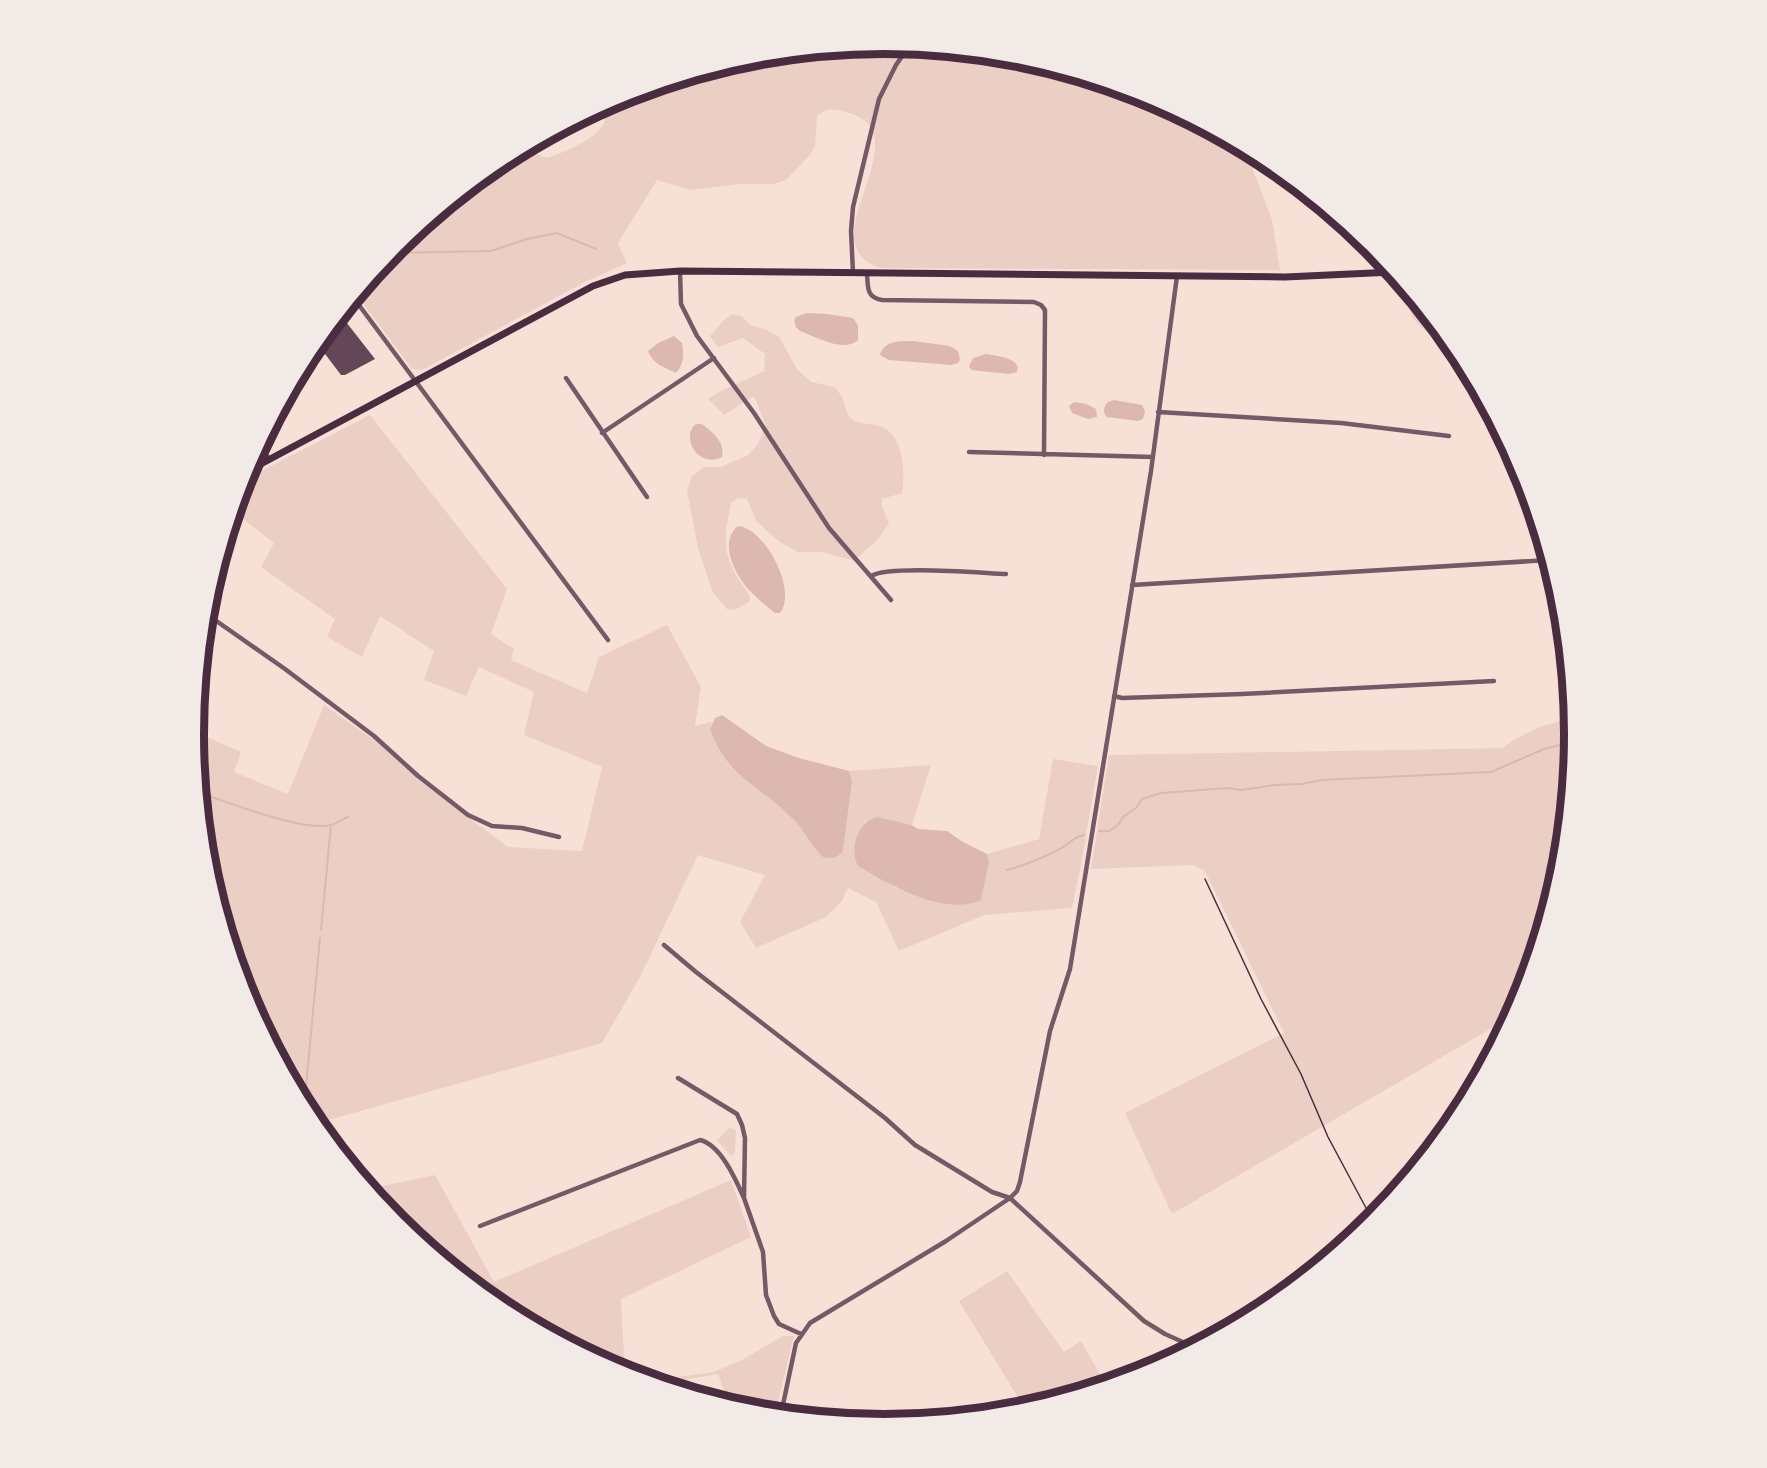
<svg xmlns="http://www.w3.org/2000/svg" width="1767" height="1468" viewBox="0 0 1767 1468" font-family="'Public Sans',sans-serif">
<rect width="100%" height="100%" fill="#f7e1d7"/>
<path fill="#ebcfc5" d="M884 44 1019 57 1148 96 1254 153 1253 170 1272 220 1280 270 881 268C803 244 928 133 846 112 834 109 827 107 817 116L815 146 810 155 786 180 774 184H739L690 190 657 180 618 243 627 263 585 282 422 370 412 369 356 294 395 246 500 160 523 148 547 158C566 151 619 133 602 105L620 96 749 57Z
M1401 282 1444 334C1412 336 1408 305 1401 282Z
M732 314 741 316 750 325 767 330 779 337 797 369 811 382 835 387C837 391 841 394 843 399 846 406 845 415 853 420 861 425 875 423 884 428 905 440 905 473 902 493L882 499V506L889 523 878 539 854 561 822 552H798L780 542 756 521 747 499 738 498 731 503C722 549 723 557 750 596L749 602 736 609 728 610 713 593 698 548 687 491 692 476 704 467H721L748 455 758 444 766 426 754 396 724 415 708 399 719 392 764 371 765 354 743 338 718 347 710 336 725 319Z
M370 415 507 589 491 634 514 649 511 660 587 693 599 657 667 625 701 687 695 726 712 722C709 730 713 736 716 744 733 777 747 778 772 799 791 814 805 832 818 852L843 851 852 781 849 771 931 765 912 825 878 817 864 822 894 887C919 896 942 903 969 904L989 861 987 854 1039 839 1053 759 1098 766 1080 870 1072 908 984 915 899 951 876 902 848 888 842 901 826 917 756 948 740 922 765 875 698 855 640 977 602 1043 314 1124 245 998 206 868 193 731 241 752 234 772 288 794 324 705 377 742 418 780 508 847 582 851 602 767 524 735 534 692 479 667 466 696 424 680 434 651 380 616 362 657 327 637 335 619 261 567 274 543 233 511 242 481Z
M1573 720 1574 734 1561 869 1521 999 1511 1017 1172 1214 1125 1113 1284 1033 1205 871 1193 865 1091 869 1109 755 1502 748C1525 733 1544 722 1573 720Z
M730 1127 736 1130 735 1153 731 1156 717 1140Z
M435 1175 494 1282 731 1180 751 1237 621 1299 625 1374 500 1308 395 1222 368 1189Z
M1007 1271 1064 1352 1081 1341 1106 1385 1025 1409 959 1301Z
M783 1336H794L775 1414 748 1411 730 1406 718 1374 658 1384 648 1381 714 1372 742 1360Z"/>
<path fill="#dcb8b0" d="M806 313 827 314 853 318 858 325V340C844 353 816 337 800 331L796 327 794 320 796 317Z
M674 336 682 343C684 355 684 364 676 373 663 367 653 364 648 351L658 343Z
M913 341 950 346 958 351 960 360 958 363 951 365 889 360 880 355C884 340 900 341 913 341Z
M986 354C997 356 1022 358 1017 372L1009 374 971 370 969 366 973 358Z
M1114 400 1142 405 1145 411 1143 419 1138 421 1107 417C1102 412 1104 406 1108 402Z
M1074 402 1086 404 1096 409 1097 417 1088 419 1072 413 1069 406Z
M696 424H702C714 433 725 442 722 457 698 469 680 437 696 424Z
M738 526C765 528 798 591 780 613H775C768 607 760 601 753 594 737 579 717 543 738 526Z
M722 715 766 746 799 758 849 771 852 781 843 851C837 859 831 859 823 857 811 846 805 831 794 820 761 785 727 779 710 729L715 718Z
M878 817 912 825 918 829 947 831 963 842 987 854 989 861 981 900C945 917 888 884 858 866 849 849 858 820 878 817Z"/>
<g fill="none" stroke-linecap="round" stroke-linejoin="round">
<path stroke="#dcb8b0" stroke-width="2" d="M389 253 491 251 527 239 557 233 596 249
M199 793C229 802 302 832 331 825 336 824 342 819 348 817
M1099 831H1109L1118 825 1123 817 1136 808 1142 799 1161 793 1228 788 1241 790 1275 785 1302 784 1322 780 1491 772 1544 749 1573 742
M1007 870C1025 865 1043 858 1060 849 1069 844 1073 837 1084 835
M321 930 331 825
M295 1091 306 1088
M304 1108 320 938"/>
</g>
<path fill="#644757" d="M336 318H343L375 359 345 375H341L316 342Z"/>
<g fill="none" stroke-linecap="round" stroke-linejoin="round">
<path stroke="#4a2c40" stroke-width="1.5" d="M1205 879 1261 999 1301 1074 1328 1137 1373 1221"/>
<path stroke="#755966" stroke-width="4.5" d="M680 271 681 304 697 336 754 413 829 528 891 600
M853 273 851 231 853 207 879 99 896 65 909 46
M867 273C868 287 866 297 882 300L1034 302 1041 305 1045 310 1044 455
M353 297 608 640
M566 378 647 497
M1158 412 1341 423 1449 436
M602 433 714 358
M259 444 270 460
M969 452 1153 457
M871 576C889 565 980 573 1006 574
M1132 585 1549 560
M205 613 285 669 374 736 418 776 468 815 492 826 522 828 559 837
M1114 696 1122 698 1242 694 1494 681
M664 945 696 972 885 1118 915 1145 992 1192 1010 1198 1144 1321 1165 1334 1194 1347
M678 1078 737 1114 742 1125 745 1138 744 1198 763 1252 766 1295 774 1316 779 1324 801 1334
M480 1226 700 1140C721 1145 736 1180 744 1198
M781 1414 796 1343 810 1323 946 1241 1010 1198 1017 1191 1020 1182 1050 1031 1070 969 1151 471 1177 276"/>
<path stroke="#4a2c40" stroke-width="7" d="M244 473 593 286 625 275 680 271 1285 277 1394 272"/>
</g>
<path d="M0 0H1767V1468H0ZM204 734a680 680 0 1 1 1360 0a680 680 0 1 1-1360 0Z" fill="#f1eae7" fill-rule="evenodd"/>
<path fill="none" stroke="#4a2c40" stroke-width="8" d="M204 734a680 680 0 1 1 1360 0a680 680 0 1 1-1360 0Z"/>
</svg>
